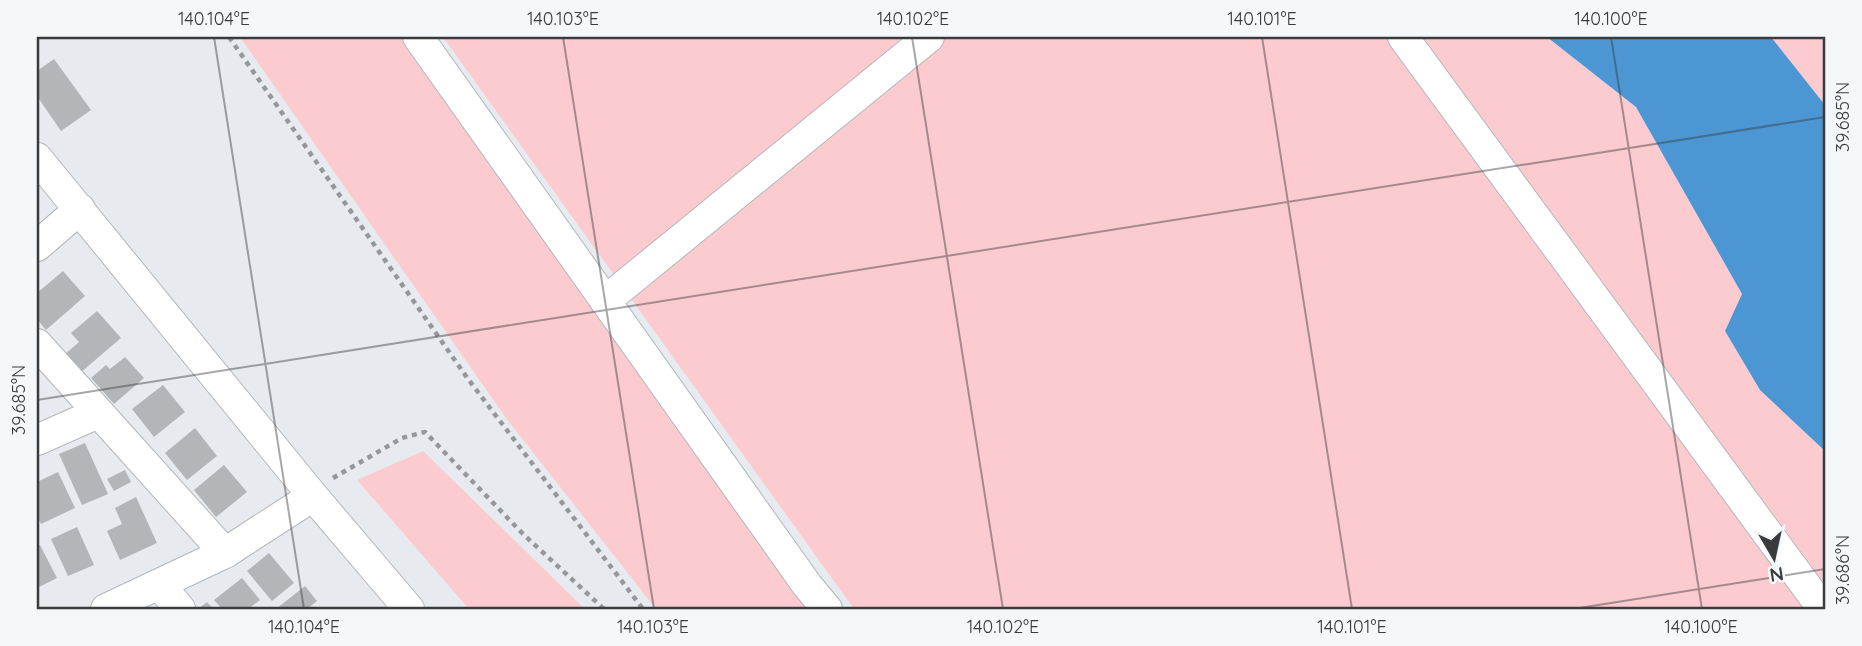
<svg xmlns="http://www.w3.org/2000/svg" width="1862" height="646" viewBox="0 0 1862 646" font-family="Quicksand,sans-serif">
<rect width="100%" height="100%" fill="#e7eaee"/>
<path fill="#fccbd0" d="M240 37H405L816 609H656L506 418Z
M443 37H1547L1636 107 1742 294 1725 331 1760 390 1825 451V609H854Z
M1771 37H1825V105Z
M423 451 585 609H469L357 480Z"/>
<path fill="#4c96d3" d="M1547 37H1771L1825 105V451L1760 390 1725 331 1742 294 1636 107Z"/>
<path fill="#b2b6b9" d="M54 59 91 110 61 131 37 96V71Z
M63 271 85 296 46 330 37 319V293Z
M97 311 121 338 80 373 64 355 79 342 71 333Z
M125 357 144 378 114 404 91 378 106 365 110 369Z
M163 385 185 412 154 437 132 409Z
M195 428 217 456 187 480 165 453Z
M85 443 108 494 82 505 59 454Z
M224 465 247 492 216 517 194 490Z
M125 470 131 482 114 491 107 479Z
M58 472 75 508 41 524 37 516V482Z
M136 497 157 543 120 560 107 531 122 524 115 508Z
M77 527 94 565 68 576 51 539Z
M40 545 57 578 37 588V546Z
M269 553 294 583 272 601 247 571Z
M242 578 260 600 248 609H222L214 600Z
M305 586 317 601 307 609H276Z
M207 602 213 609H198Z"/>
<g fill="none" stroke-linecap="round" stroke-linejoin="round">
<g stroke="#b3b7ba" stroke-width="32">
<path id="minor" d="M418 37 807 585 827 609
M1403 37 1823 609
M37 158 313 496 409 609
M37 246 80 209
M605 301 929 37
M37 344 225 553
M37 440 98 413
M159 584 180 609
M106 609 225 553 313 496"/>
</g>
<path stroke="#95979a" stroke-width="4.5" stroke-dasharray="5 5" stroke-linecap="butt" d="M229 37 468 379 643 609
M333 478 402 438 425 432 523 534 604 609"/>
<use href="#minor" stroke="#fff" stroke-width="30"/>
</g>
<path fill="none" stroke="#393b3c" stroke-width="2" stroke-opacity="0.45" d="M214 37 304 609M563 37 654 609M912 37 1003 609M1262 37 1352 609M1611 37 1702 609M37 400 1825 117M1573 609 1825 569"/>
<rect width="1862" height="646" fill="none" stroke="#f4f8fb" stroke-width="77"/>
<g transform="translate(1774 558) rotate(171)" stroke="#f4f8fb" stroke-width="5" paint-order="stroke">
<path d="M0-5L12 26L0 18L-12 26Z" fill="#393b3c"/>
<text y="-10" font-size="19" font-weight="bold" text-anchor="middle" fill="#393b3c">N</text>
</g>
<rect x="38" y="38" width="1786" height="570" fill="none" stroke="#393b3c" stroke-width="2.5"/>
<g font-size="18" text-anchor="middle" fill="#393b3c">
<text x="214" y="25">140.104°E</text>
<text x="563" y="25">140.103°E</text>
<text x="913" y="25">140.102°E</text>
<text x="1262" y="25">140.101°E</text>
<text x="1611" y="25">140.100°E</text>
<text transform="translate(1843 117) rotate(-90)" y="6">39.685°N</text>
<text transform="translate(19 400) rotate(-90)" y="6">39.685°N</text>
<text transform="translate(1843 570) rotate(-90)" y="6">39.686°N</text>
<text x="304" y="633">140.104°E</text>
<text x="653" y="633">140.103°E</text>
<text x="1003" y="633">140.102°E</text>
<text x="1352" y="633">140.101°E</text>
<text x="1701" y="633">140.100°E</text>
</g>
</svg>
